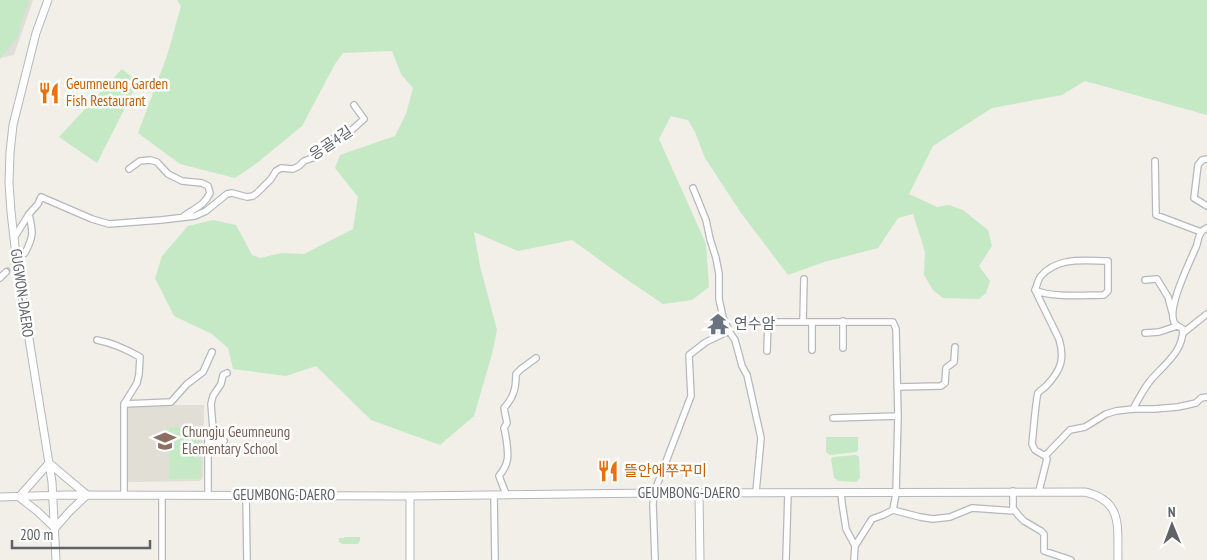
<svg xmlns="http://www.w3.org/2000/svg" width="1207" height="560" viewBox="0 0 1207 560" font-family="'PT Sans Narrow','Noto Sans KR',sans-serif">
<rect width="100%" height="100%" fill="#f1efe8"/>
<path fill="#e0deda" d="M0 0H33L14 55 0 58Z"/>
<path fill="#e1ded6" d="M127 405H204L203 477 200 481 128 482Z"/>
<path fill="#c5e8c5" d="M0 0H29L17 38 0 59Z
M177 0H1207V115L1085 81 1062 95 992 108 933 146 909 194 937 207 949 205 963 210 988 230 992 246 979 266 990 281 986 293 979 299 943 298 933 290 924 275 925 252 913 214 898 218 878 248 824 262 788 275 741 213 705 158 695 132 688 120 671 116 659 139 706 244 709 287 692 300 663 304 626 279 572 240 518 251 474 232 480 266 497 330 492 354 474 416 440 445 371 420 316 366 286 376 233 369 228 348 212 334 174 316 155 278 162 256 188 226 213 220 236 225 252 255 260 258 281 253 304 254 353 229 358 197 335 168 340 155 395 136 406 114 413 88 401 74 392 51 343 53 335 64 302 126 257 163 235 178 180 164 138 133 167 56 181 6Z
M122 69 138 82 97 163 59 137Z
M169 427H200L201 475 199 479H169Z
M826 437H858V450L856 452 830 455 826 452Z
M856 455 859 457 860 478 856 482 839 481 834 478 831 459 833 457Z
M345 537H360V540L358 544H342L339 542V538H344Z"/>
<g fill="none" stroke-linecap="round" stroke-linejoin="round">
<path stroke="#ccccc8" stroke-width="5.5" stroke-dasharray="5.5 3" stroke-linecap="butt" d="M6 272 25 253"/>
<g stroke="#b5b8bc" stroke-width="8">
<path id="minor" d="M1207 159 1202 160 1198 165 1194 198 1207 206
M1155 161 1156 215 1201 232
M129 169 140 161 150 160 157 162 168 174 182 181 202 183 208 186 210 193C204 206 195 208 184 216
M693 188 706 220 710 239 716 258 719 274V299L723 317 729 331 735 340 742 366 747 375 761 438 756 492
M14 238 29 214 38 204 41 197 92 219 109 224 161 220 195 216 206 211 227 194 232 193 247 197 253 196 258 192 271 179 276 171 281 168 293 169 299 166 304 161 315 157 320 153 332 139 345 136 364 119 354 105
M25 253C34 236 33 232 29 214
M0 278 6 272
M1145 280 1157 279 1168 297 1172 312
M1035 290C1051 298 1086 295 1104 295L1108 291V261C1086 261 1058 256 1041 276 1038 279 1037 286 1035 290L1059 339C1065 359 1061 370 1047 385 1045 388 1040 390 1038 393 1036 397 1033 436 1032 444L1035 450 1045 456
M843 321V348
M803 322 804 279
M812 322V350
M1145 333 1159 332 1177 326
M1183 333 1207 314
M97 340C113 343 126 349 140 357L139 374 137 383 124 404V495
M767 351 768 322H893L896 329 898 416 896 493 893 510 883 515 872 519 855 546
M897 387 941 386 945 383 946 368 954 362 955 347
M124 404 171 402 187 384 203 372 212 352
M1133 409C1138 400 1143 390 1150 381 1163 365 1183 353 1183 329 1180 327 1176 326 1174 322 1167 307 1190 262 1196 247 1198 243 1198 236 1201 233 1202 230 1205 229 1207 228
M833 418 898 416
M224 441 213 429 211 404 213 396 221 384 223 375 227 373
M1013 491V508L1019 516 1024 521 1041 531 1044 534V551L1071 560
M1039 491 1047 459 1045 456 1070 430 1085 427 1106 414 1116 411 1133 409H1154L1178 407 1196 403 1201 398 1207 397
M841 492 842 503 846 529 855 546 854 560
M506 494 499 476C502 472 506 467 507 461 509 455 506 435 504 428L507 423 504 408C514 397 516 388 516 374L521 369 536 358
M162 495V560
M208 495V441H224
M246 495 247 560
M494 495 495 560
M893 510 920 517 933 519 950 517 972 508 1015 511
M655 560 653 504 654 493 691 396 689 355 706 342 729 331
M786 560 788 493"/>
</g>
<g stroke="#b5b8bc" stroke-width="9">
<path id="tertiary" d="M48 0 36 33 13 125 10 152 9 183 11 212 17 264 52 482 56 560
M49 463 87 495
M699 493 700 560
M410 496V560
M0 497 66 495 410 496 654 493 1085 492C1124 501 1117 528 1118 560
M19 497 37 511 55 528
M19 497 49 463
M55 528 70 511 87 495"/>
</g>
<use href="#minor" stroke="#fff" stroke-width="5.5"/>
<use href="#tertiary" stroke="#fff" stroke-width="7"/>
</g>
<defs>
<g id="restaurant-bare" transform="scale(1.725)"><path d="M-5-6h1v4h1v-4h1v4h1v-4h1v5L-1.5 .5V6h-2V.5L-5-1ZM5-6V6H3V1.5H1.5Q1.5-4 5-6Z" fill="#e8710a" stroke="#fff" stroke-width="2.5" paint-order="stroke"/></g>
<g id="temple-bare" transform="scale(1.725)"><path d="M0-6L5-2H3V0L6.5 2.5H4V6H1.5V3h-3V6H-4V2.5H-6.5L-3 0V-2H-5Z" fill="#6b7280" stroke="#fff" stroke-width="2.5" paint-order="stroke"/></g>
<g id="school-bare" transform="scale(1.725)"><path d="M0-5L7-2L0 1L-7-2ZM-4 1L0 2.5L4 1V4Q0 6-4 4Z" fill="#8d6e63" stroke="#fff" stroke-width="2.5" paint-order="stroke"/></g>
</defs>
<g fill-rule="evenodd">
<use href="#restaurant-bare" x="49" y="93"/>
<use href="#temple-bare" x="718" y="324"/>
<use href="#school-bare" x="165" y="441"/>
<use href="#restaurant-bare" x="608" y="471"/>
</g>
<g text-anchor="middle" stroke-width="5" stroke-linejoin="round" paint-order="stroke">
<g font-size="15" fill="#c56008" stroke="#fff" text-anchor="start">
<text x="66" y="89">Geumneung Garden<tspan x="66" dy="17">Fish Restaurant</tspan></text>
<text x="624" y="476">뜰안에쭈꾸미</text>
</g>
<g font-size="15" fill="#5f6368" stroke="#fff">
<text transform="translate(331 143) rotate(-34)" y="5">응골4길</text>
<text transform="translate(22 293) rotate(82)" y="5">GUGWON-DAERO</text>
<text x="689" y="498">GEUMBONG-DAERO</text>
<text x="284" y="500">GEUMBONG-DAERO</text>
</g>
<g font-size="15" fill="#5b616d" stroke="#fff" text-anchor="start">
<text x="734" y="329">연수암</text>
</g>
<g font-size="15" fill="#785e54" stroke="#fff" text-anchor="start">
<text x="182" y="437">Chungju Geumneung<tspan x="182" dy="17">Elementary School</tspan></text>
</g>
</g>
<g transform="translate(1172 525) rotate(359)" stroke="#ffffff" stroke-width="4" paint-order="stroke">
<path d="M0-4L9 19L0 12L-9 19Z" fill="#5f6368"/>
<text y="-8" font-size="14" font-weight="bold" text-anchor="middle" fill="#5f6368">N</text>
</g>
<path d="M12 540v8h138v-8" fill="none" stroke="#5f6368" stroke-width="2.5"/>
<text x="20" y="540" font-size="15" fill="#5f6368" stroke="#ffffff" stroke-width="4" paint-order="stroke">200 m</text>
</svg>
